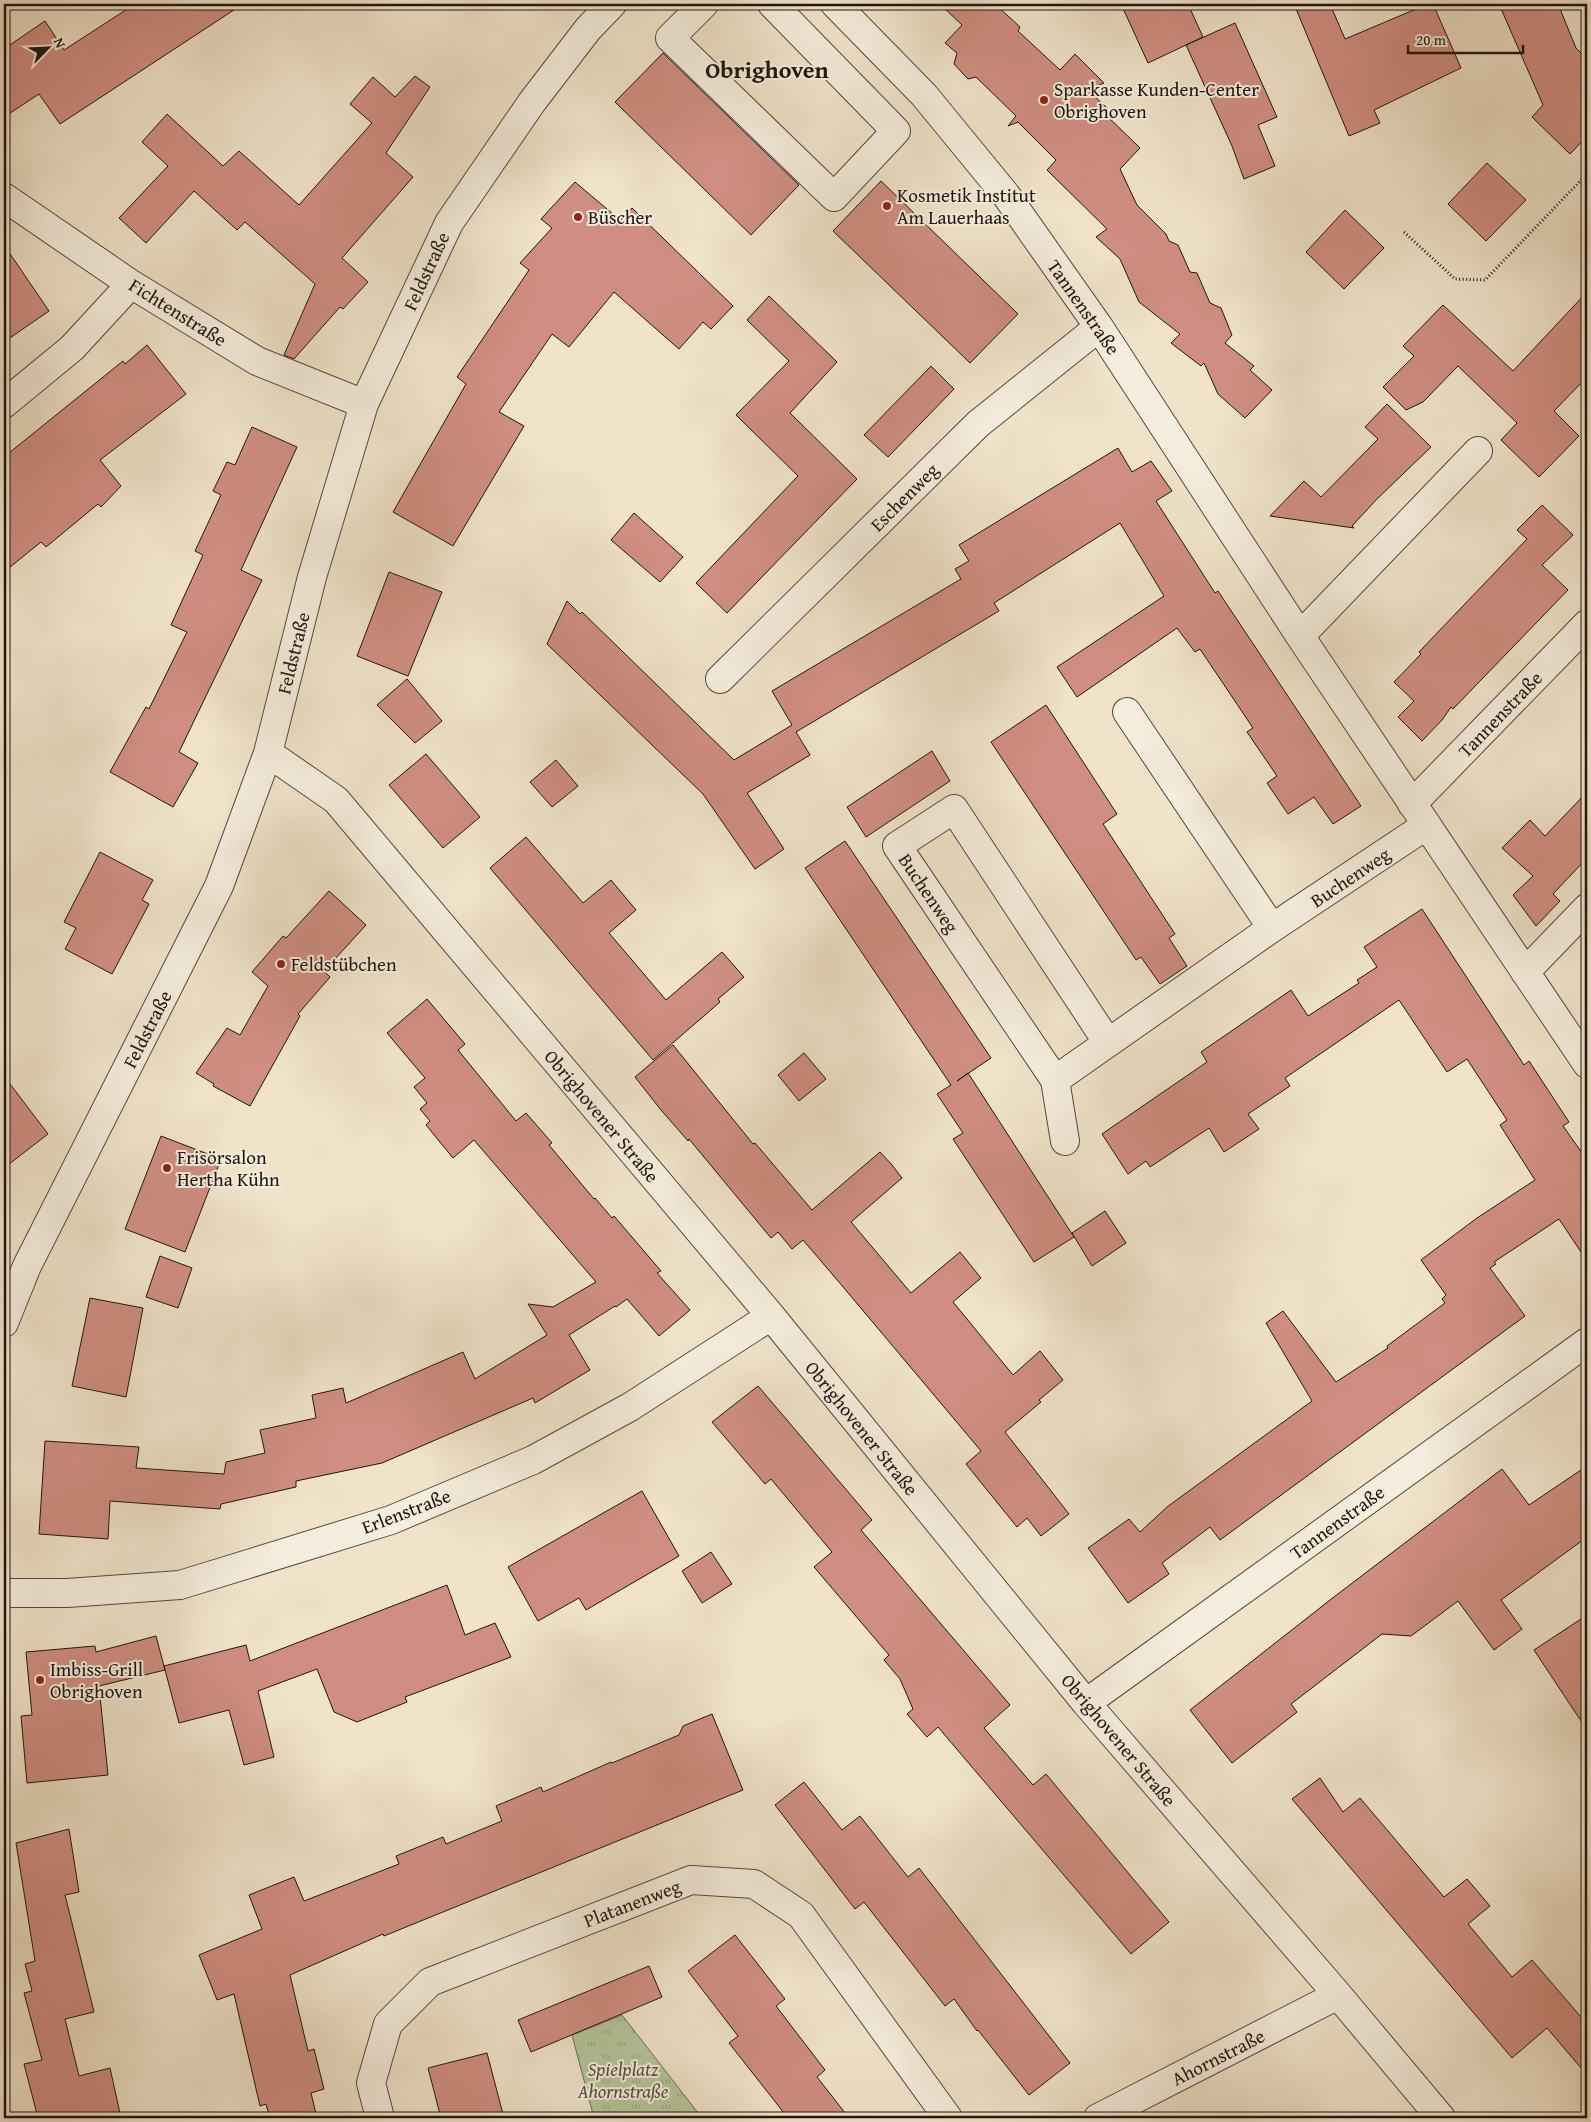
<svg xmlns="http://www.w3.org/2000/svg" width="1591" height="2122" viewBox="0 0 1591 2122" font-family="'Gentium Book Plus',serif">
<defs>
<pattern id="park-tufts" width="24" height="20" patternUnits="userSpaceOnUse" patternTransform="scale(1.25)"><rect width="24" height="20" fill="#b5c59b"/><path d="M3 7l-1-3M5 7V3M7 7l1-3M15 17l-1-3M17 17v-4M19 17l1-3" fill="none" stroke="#9ba884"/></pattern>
</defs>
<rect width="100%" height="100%" fill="#f0e3ca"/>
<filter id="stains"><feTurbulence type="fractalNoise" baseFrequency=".004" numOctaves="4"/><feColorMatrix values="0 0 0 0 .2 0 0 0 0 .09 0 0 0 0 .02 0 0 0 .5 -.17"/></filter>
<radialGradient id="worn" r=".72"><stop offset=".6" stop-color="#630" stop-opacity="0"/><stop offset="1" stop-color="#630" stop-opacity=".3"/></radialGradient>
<path fill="url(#park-tufts)" stroke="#6a6d56" d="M622 2015 702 2118H594L572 2035Z"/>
<path fill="#cf8e81" stroke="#201510" d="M135 4H243L60 124 39 94 4 117V49L45 21 64 50Z
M940 4H995L1020 27 1018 31 1060 70 1075 54 1104 83 1088 90 1107 108 1103 112 1140 148 1120 169 1137 205 1166 234 1169 241 1178 245 1190 272 1197 273 1210 303 1221 308 1232 335 1225 343 1254 366 1250 370 1272 390 1245 418 1218 394 1204 363 1201 366 1171 343 1180 334 1139 302 1120 259 1096 237 1107 229 1047 170 1056 160 1018 122 1008 126 1016 116 976 77 968 79 954 64 957 53 945 43 962 25Z
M1121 4H1188L1203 37 1148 63Z
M1294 4H1330L1345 39 1428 4H1433L1461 68 1374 110 1380 123 1349 136Z
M1499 4H1558L1576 48 1587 59V136L1570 154 1532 117 1543 105Z
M1235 23 1277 117 1258 125 1275 166 1244 179 1232 146 1186 45Z
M663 53 799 185 751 235 615 102Z
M415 76 430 87 386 153 413 177 342 258 368 282 343 309 340 307 294 359 284 355 315 284 245 222 237 230 194 191 146 243 119 218 168 166 142 142 167 114 223 166 239 151 299 205 372 123 350 104 373 77 395 97Z
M1487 163 1526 200 1486 241 1448 204Z
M881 181 1018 314 970 363 833 231Z
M575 182 620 220 632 208 733 306 711 329 703 322 679 349 614 292 569 347 552 334 499 412 524 426 453 546 393 512 466 384 457 377 529 270 520 263 552 228 541 219Z
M1345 210 1384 248 1344 289 1306 252Z
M4 245 49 311 4 342Z
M1587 292V377L1554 411 1579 436 1539 477 1501 440 1517 423 1458 366 1423 402 1406 410 1383 387 1414 356 1403 346 1443 305 1513 371Z
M769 296 837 362 790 413 857 479 727 613 696 583 798 476 736 415 789 361 747 320Z
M147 345 186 394 100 460 121 486 101 507 98 504 46 547 41 542 4 572V457L123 361 125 364Z
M931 366 954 389 888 457 864 435Z
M1387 404 1431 447 1377 499 1352 526 1354 528 1270 516 1304 481 1321 497 1378 439 1365 427Z
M252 427 297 447 241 570 262 580 179 752 198 763 173 807 110 772 146 707 149 709 187 632 171 625 203 555 195 551 221 495 213 491 227 462 235 465Z
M1118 448 1132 472 1151 461 1172 491 1156 501 1215 593 1218 591 1361 806 1333 824 1314 797 1288 814 1267 783 1277 776 1247 732 1253 728 1200 649 1195 652 1177 628 1077 697 1057 667 1164 596 1120 523 994 603 999 611 796 732 810 755 747 793 784 849 755 869 703 794 547 644 567 601 580 614 582 612 734 760 792 725 772 691 961 579 955 569 969 561 959 545Z
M1542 505 1573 535 1542 565 1568 590 1453 709 1451 707 1442 720 1422 741 1398 717 1414 701 1394 682 1421 654 1419 652 1439 631 1527 539 1517 530Z
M634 513 683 557 660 582 611 540Z
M389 572 442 592 408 676 357 656Z
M407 679 442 721 415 743 377 705Z
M1046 705 1117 814 1103 824 1175 934 1169 938 1187 966 1160 984 1141 957 1136 960 991 742Z
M932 751 950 781 866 837 847 807Z
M426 754 480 817 443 848 389 785Z
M556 760 578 786 552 807 530 782Z
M1587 792V858L1553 894 1560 901 1536 926 1513 895 1533 876 1502 848 1530 820 1545 836Z
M526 837 583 903 611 880 636 910 609 933 666 1000 722 952 744 977 718 999 720 1002 653 1060 490 868Z
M845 841 991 1058 957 1081 968 1073 1074 1237 1034 1262 953 1139 963 1133 937 1094 951 1085 805 868Z
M100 852 153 880 142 900 149 904 112 974 65 949 76 928 64 922Z
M329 891 366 925 324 971 330 977 298 1014 300 1016 250 1106 213 1086 214 1084 196 1073 227 1028 240 1035 268 986 252 972 283 936 286 938Z
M1422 909 1524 1065 1529 1061 1569 1122 1563 1126 1587 1160V1261L1559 1219 1494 1262 1496 1264 1490 1268 1525 1316 1220 1540 1210 1527 1162 1563 1169 1574 1128 1603 1088 1548 1129 1519 1140 1532 1167 1507 1312 1401 1266 1323 1283 1311 1336 1382 1388 1348 1387 1346 1445 1303 1442 1299 1446 1295 1421 1260 1477 1218 1535 1180 1500 1125 1507 1120 1467 1059 1447 1072 1399 1000 1285 1078 1290 1086 1248 1114 1259 1129 1224 1152 1209 1128 1150 1167 1146 1161 1128 1174 1102 1134 1207 1062 1201 1052 1291 990 1308 1016 1359 983 1357 980 1377 967 1364 947Z
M427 999 465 1044 458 1050 516 1121 526 1113 552 1143 549 1145 594 1199 595 1198 612 1218 614 1216 661 1271 657 1273 690 1310 659 1336 627 1299 616 1307 615 1306 569 1335 590 1370 535 1403 533 1398 382 1463 296 1481V1487L221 1504 220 1509 110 1501 108 1539 39 1534 45 1441 139 1447 136 1468 224 1474 226 1462 265 1453 260 1430 316 1418 312 1395 343 1388 346 1403 463 1352 475 1379 547 1335 528 1304 553 1307 596 1282 474 1140 453 1158 426 1125 430 1121 420 1109 427 1103 414 1087 425 1078 387 1033Z
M673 1045 753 1144 755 1143 812 1210 880 1152 892 1165 902 1178 851 1222 911 1293 960 1252 981 1278 953 1302 1013 1375 1040 1351 1063 1380 1039 1400 1041 1402 1005 1432 1069 1514 1041 1536 1027 1518 1017 1527 966 1464 981 1451 844 1288 803 1240 792 1249 778 1232 771 1238 689 1139 688 1141 661 1110 635 1077Z
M804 1053 826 1079 799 1101 778 1075Z
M4 1076 48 1134 4 1168Z
M161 1136 221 1159 185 1252 125 1229Z
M1105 1211 1126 1243 1092 1266 1072 1233Z
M160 1256 192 1268 178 1308 146 1297Z
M90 1298 143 1308 126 1397 72 1386Z
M758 1386 872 1520 861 1530 1010 1705 984 1728 1033 1785 1046 1774 1169 1922 1131 1954 938 1727 927 1737 907 1714 913 1709 900 1679 884 1660 889 1655 814 1567 832 1552 771 1479 765 1484 712 1422Z
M1587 1466V1537L1501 1600 1522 1629 1494 1650 1458 1601 1411 1636 1382 1634 1291 1704 1297 1712 1232 1763 1190 1710 1330 1600 1502 1469 1529 1505Z
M642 1491 679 1556 586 1610 579 1598 538 1621 508 1567Z
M711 1552 732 1584 702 1603 682 1571Z
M447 1585 465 1635 495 1623 511 1657 405 1697 407 1702 357 1722 334 1712 317 1669 258 1691 274 1757 244 1765 229 1710 179 1723 164 1666 246 1645 250 1661Z
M1587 1615V1730L1534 1650Z
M156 1636 165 1670 99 1686 108 1775 27 1783 21 1716 32 1715 26 1652 95 1646 96 1652Z
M712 1714 743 1790 384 1936 383 1934 290 1975 308 2051 314 2049 324 2089 311 2093 317 2118H270L266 2104 260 2106 234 1994 217 2000 199 1955 262 1929 249 1895 294 1877 304 1901 399 1864 396 1856 443 1837 446 1844 502 1821 496 1806 541 1787 543 1792 611 1762 612 1763 679 1735 683 1726Z
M1320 1778 1343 1812 1360 1798 1444 1897 1467 1879 1490 1906 1468 1924 1512 1977 1532 1960 1587 2024V2075L1547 2028 1512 2058 1292 1799Z
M804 1782 842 1830 860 1816 908 1877 919 1868 1070 2063 1029 2095 978 2030 977 2031 954 1999 945 2006 864 1902 855 1909 775 1805Z
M69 1829 79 1892 65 1895 94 2012 65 2019 79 2076 110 2068 121 2118H38L24 2064 42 2060 24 1993 32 1991 25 1964 35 1961 16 1843Z
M735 1935 785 1999 776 2006 825 2070 817 2077 849 2118H788L729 2043 738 2036 688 1971Z
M649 1966 662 1997 531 2052 518 2020Z
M487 2053 504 2118H441L428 2068Z"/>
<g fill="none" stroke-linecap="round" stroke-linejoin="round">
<g stroke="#54483e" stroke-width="30">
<path id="minor" d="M704 4 670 38 834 197 896 131 772 4
M835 4 924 95 1006 195 1099 327 1300 636 1587 1064
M4 197 131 284 257 361 364 404
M4 404 72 348 131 284
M1300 636 1478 451
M720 679 978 424 1099 327
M1127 712 1272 928
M268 753 336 800 771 1316 1086 1703 1338 1995 1441 2118
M1412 804 1587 624
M1525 972 1587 908
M1055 1080 1272 928 1427 825
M1065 1141 1055 1080 897 846 954 809 1108 1043
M4 1323 27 1266 219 886 268 753 312 577 364 404 449 223 532 102 588 29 612 4
M4 1593H67L180 1585 391 1520 533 1460 630 1407 771 1316
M1086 1703 1587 1342
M380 2118 371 2083 388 2024 430 1982 691 1880 754 1884 801 1915 948 2118
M1098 2118 1338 1995"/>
</g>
<path stroke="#201510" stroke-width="3" stroke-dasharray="1 2.5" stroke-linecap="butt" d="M1404 232 1455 279 1485 280 1587 174"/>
<use href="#minor" stroke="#f5eddd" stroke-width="28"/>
</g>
<g fill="#8f2418" stroke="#f5eddd" stroke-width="2">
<circle cx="1044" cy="100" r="5"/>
<circle cx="887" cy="206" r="5"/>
<circle cx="578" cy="217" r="5"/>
<circle cx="281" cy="964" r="5"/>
<circle cx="167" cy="1168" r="5"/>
<circle cx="40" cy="1680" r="5"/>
</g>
<g text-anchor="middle" stroke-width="4" stroke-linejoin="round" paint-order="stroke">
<g font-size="19" fill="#201510" stroke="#f5eddd" text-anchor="start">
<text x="1054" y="96">Sparkasse Kunden-Center<tspan x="1054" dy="22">Obrighoven</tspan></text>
<text x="897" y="202">Kosmetik Institut<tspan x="897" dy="22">Am Lauerhaas</tspan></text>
<text x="588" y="224">Büscher</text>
<text x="291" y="971">Feldstübchen</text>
<text x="177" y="1164">Frisörsalon<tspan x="177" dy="22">Hertha Kühn</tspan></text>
<text x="50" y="1676">Imbiss-Grill<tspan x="50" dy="22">Obrighoven</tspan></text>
</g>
<g font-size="19" fill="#201510" stroke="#f5eddd">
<text transform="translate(426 271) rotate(-65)" y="7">Feldstraße</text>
<text transform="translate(1084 307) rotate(55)" y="7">Tannenstraße</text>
<text transform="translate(178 312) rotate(32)" y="7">Fichtenstraße</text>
<text transform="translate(904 497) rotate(-45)" y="7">Eschenweg</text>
<text transform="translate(293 653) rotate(-76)" y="7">Feldstraße</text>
<text transform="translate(1500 714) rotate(-46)" y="7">Tannenstraße</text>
<text transform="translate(1350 877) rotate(-34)" y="7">Buchenweg</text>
<text transform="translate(929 893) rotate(56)" y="7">Buchenweg</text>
<text transform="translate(147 1029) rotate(-63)" y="7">Feldstraße</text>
<text transform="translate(602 1116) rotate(50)" y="7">Obrighovener Straße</text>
<text transform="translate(862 1428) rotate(51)" y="7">Obrighovener Straße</text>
<text transform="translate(406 1511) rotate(-21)" y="7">Erlenstraße</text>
<text transform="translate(1337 1522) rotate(-36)" y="7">Tannenstraße</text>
<text transform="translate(1119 1740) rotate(50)" y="7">Obrighovener Straße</text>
<text transform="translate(632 1903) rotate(-21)" y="7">Platanenweg</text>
<text transform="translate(1218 2057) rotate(-27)" y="7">Ahornstraße</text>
</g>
<g font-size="19" font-style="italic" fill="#545341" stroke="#f5eddd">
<text x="623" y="2076">Spielplatz<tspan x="623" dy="22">Ahornstraße</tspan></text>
</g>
<g font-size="24" font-weight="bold" fill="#201510" stroke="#f5eddd">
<text x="767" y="78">Obrighoven</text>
</g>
</g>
<rect width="1591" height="2122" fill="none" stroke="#f0e3ca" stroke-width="20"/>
<rect x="5" y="5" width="1581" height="2112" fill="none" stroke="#201510" stroke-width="2.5"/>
<rect x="10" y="10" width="1571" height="2102" fill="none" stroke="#201510"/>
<g transform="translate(48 48) rotate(66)" stroke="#f5eddd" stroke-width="4" paint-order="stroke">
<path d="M0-4L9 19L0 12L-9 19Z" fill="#201510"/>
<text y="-8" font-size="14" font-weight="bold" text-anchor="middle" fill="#201510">N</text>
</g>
<path d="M1408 45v8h115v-8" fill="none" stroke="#201510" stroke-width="2.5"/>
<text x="1416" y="45" font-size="15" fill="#201510" stroke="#f5eddd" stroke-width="4" paint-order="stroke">20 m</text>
<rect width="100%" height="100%" filter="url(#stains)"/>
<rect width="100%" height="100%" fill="url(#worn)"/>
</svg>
